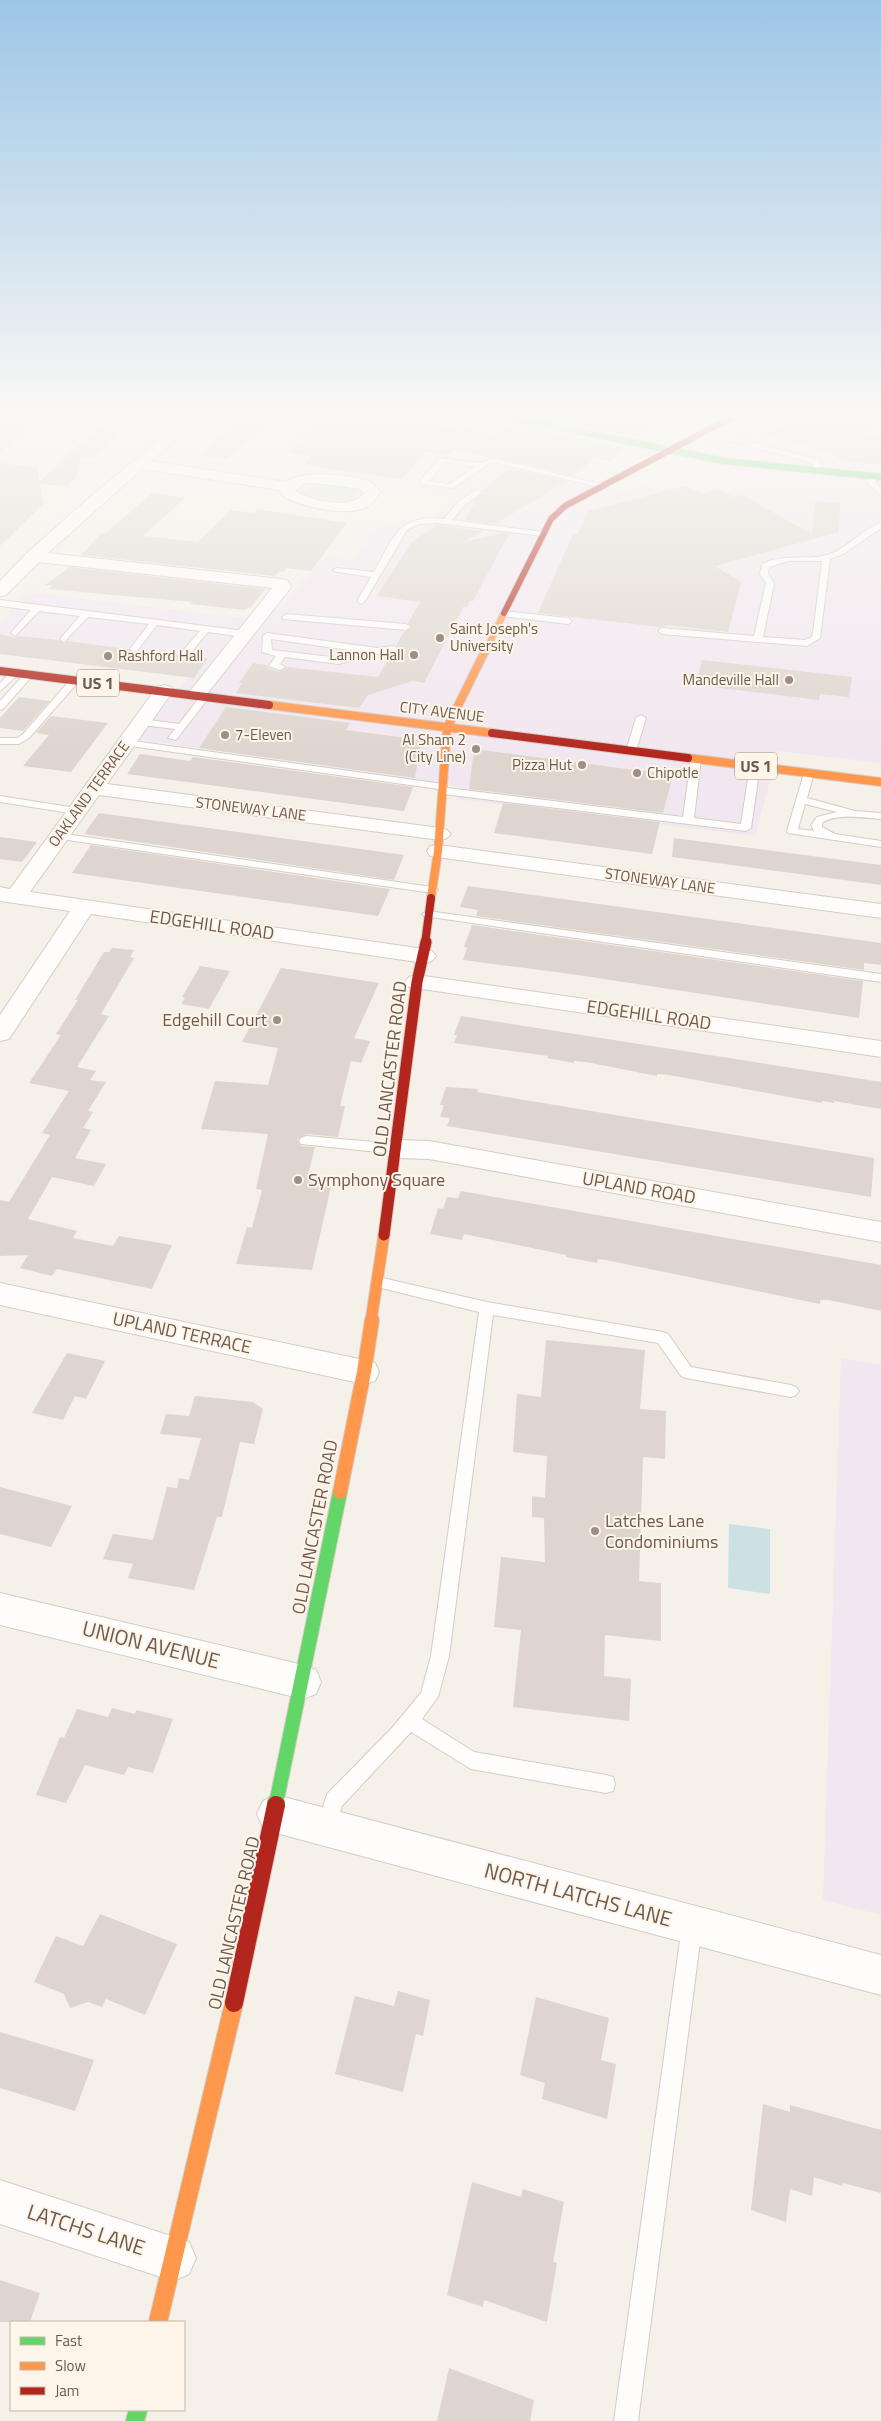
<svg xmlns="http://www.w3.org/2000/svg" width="881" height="2421" viewBox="0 0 881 2421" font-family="'Titillium Web',sans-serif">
<rect width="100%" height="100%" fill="#f5f0e8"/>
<path fill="#f1e7f0" d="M735 429 830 456 860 439 881 443V763L778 751 755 836 457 799 459 786 136 739 189 677 0 654V622L27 592 264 621 326 557 352 560 374 531 405 520 431 519 451 498 399 487 434 455 460 459 466 456 627 491 659 475Z
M841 1358 881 1365V1915L823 1900Z"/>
<path fill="#e1ead4" d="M315 484 353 489 359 493 350 502H343L302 494 301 492 307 486Z"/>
<path fill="#cce1e3" d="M729 1524 770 1529V1594L728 1588Z"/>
<path fill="#ded6ce" d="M8 416H41L0 452V422Z
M220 416H276L228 459 198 456 233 427Z
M324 416H391L464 431 469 429 493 434 503 428 527 433V427L626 448 610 461 595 458 573 476 491 456 488 457 454 450 447 455 425 451 402 479 303 465 311 456 287 453Z
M537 416H663L638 437Z
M803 416H851L875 423 861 434 881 438V464L844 461 826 452 762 434Z
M96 429 122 431 96 458 81 457 75 479 67 486 40 484 43 504 0 546V463L37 467 39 482Z
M509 468 567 481 495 524 465 520 477 498 485 492 483 490Z
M685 486 703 494 720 489 733 497 742 495 812 534 815 501 840 503 839 532 715 566 741 582 728 632 667 625 660 627 538 613 573 534H578L588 511Z
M152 493 185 498 143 536 198 542 231 510 254 513 257 509 347 523 311 571 286 568 284 572 279 571 275 576 81 555 101 533H106Z
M437 525 483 531 464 542 502 533 509 534 473 601H470L467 607H463L424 683 413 681 368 695 359 708 236 693 242 683H239L253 663 267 665 268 668 279 672 287 667 378 677 392 652 400 650 396 645 404 632 411 628 408 623 420 602 377 596 411 543Z
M70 567 265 589 252 606 245 610 190 604 192 602 48 589 52 585H45Z
M0 634 15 638 18 636 59 640 64 644 67 641 128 649 135 654 140 650 177 654 183 660 190 656 208 658 194 678 0 654Z
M702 660 852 677 849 697 820 694 819 700 696 685Z
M19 697 50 701 23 731 0 728V718Z
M226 707 350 723 346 730 421 740 415 778 199 748Z
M51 716 108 723 71 772 23 766 49 735 36 733Z
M474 749 673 775 663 813 469 789Z
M140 754 190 761 193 757 413 787 404 811 127 774Z
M503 803 660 822 652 854 494 833Z
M99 813 404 855 394 880 84 834Z
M0 837 37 842 22 862 0 859Z
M674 838 881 865V885L672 857Z
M91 845 390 889 378 916 72 873Z
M468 886 881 943V965L864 963V970L476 916 478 910 460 907Z
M472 925 863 981 859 1018 578 975 463 960 467 948 464 947Z
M112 948 134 950 130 957 134 958 101 1014 109 1016 77 1067 96 1071 90 1080 106 1082 88 1111 93 1112 83 1128 91 1130 75 1158 106 1164 94 1186 52 1177 28 1219 77 1231 73 1238 113 1246 119 1236 172 1245 152 1289 57 1269 52 1276 20 1268 28 1255 0 1256V1200L9 1202 50 1135 42 1133 69 1091 29 1083 61 1035 56 1034 78 1000H75L104 952H109Z
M200 966 230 971 209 1009 181 1004 185 998 182 997Z
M281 968 379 983 354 1038 370 1041 361 1063 351 1061 340 1106H345L338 1137 306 1134 297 1140 301 1146 315 1147 308 1175 333 1178 312 1270 236 1264 247 1227 252 1228 262 1190 256 1189 268 1134 201 1129 215 1081 268 1085 278 1048 242 1042Z
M461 1016 881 1082V1109L834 1101V1103L822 1101V1103L669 1075 657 1074V1076L586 1062 574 1061V1063L547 1058 548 1056 454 1043 457 1035H454Z
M446 1087 478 1089 477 1092 874 1158 871 1197 447 1126 450 1118 440 1117 444 1105H440Z
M461 1191 881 1265V1311L829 1300H820V1304L606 1260 598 1259 597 1263 566 1257V1255L464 1234 462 1240 430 1234 438 1208 443 1209 447 1197 458 1198Z
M546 1340 645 1350 640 1409 666 1411 665 1459 643 1457 639 1581 661 1583V1641L605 1635 604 1676 631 1679 629 1721 513 1707 521 1630 494 1627 501 1557 545 1562 544 1518 532 1517V1496L545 1498 547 1456 513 1452 517 1394 541 1397Z
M67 1353 105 1361 86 1399 75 1396 63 1420 32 1413Z
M195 1396 253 1402 263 1409 254 1444 240 1442 222 1517H217L194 1590 128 1578 133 1564 103 1559 113 1534 153 1540 167 1487 177 1488 179 1478 189 1480 201 1438 160 1434 166 1414 189 1416Z
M0 1487 72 1506 51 1547 0 1534Z
M112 1708 135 1714 136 1710 173 1719 153 1773 128 1767 124 1775 85 1765 66 1803 36 1795 60 1737 64 1738 77 1709 108 1717Z
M100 1914 177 1944 145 2015 106 1999 102 2007 88 2002 70 2008 64 1994 34 1982 56 1936 83 1946Z
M398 1991 430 2000 423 2036 416 2034 403 2092 335 2074 355 1996 394 2006Z
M536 1997 609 2018 601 2060 616 2064 607 2119 542 2099 545 2083 520 2075Z
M0 2032 94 2060 75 2111 0 2088Z
M763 2104 790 2112V2105L881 2130V2193L843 2183 842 2186 814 2177 812 2196 790 2189 786 2222 751 2210Z
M472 2182 521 2197 523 2189 564 2202 553 2262 557 2263 547 2322 484 2300 483 2307 447 2295Z
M0 2280 40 2293 30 2322H0Z
M449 2368 534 2400 530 2421H437Z"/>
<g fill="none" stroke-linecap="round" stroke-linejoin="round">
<g stroke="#d3cdc7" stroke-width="2">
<path id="lane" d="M706 430 820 460 821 471 814 473 813 463 703 434V430Z
M440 458 481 463 491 458 608 486 604 488 492 462 453 488 421 484V480ZM445 462 475 467 449 484 429 481Z
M869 474 876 476V483L881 489V495L868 484Z
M476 490 483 492 465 505 452 520 543 532 547 534 543 536 437 523 419 524 407 530 365 601 361 604 357 601 371 577 337 572 333 570 337 568 374 572C394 538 397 514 444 519L459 501Z
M881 523V528L845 553 830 559 820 638 807 646 662 634 658 631 662 628 754 636 766 583 760 574 762 564C784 553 805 561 827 555 848 549 861 529 881 523ZM788 561H822L813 633 812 637 805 640 763 637 774 583 768 574 769 567Z
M0 600 245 631 249 634 245 637 208 632 187 657 184 658 179 655 200 631 157 625 137 651 134 652 130 649 149 624 88 617 64 642 60 639 80 616 39 611 15 636 11 633 31 610 0 606Z
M504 611 568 618 572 621 568 624 501 616 500 614Z
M286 614 406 624 410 627 406 630 283 619 282 617Z
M267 633 377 648 394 646 398 649 339 664 285 657 280 664 285 667 280 670 269 666 276 656 262 652 263 636ZM271 639 363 652 339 658 272 650Z
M12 671 20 673 0 691V683Z
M26 672 34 674 3 709 0 710V701Z
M72 678 80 680 29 738 19 744H0V738H17L23 734Z
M202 694 210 696 176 740 168 738 175 729 142 725 137 722 142 719 179 724Z
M641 715 646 718 636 751 628 753 626 751 636 718Z
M126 740 443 784 447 785V788L683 817 691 759 696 756 701 759 694 818 741 824 750 766 755 763 760 766 751 828 746 831 443 794 439 793V789L123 745V741Z
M809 770 814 773 807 798 855 811 881 813V819C865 818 836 813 822 823V827L835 834 881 841V847L788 833 787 831 804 773ZM805 804 837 812 817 817 811 825 814 831 798 829Z
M0 796 76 808 81 811 76 814 0 802Z
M58 833 432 887 438 890 432 893 54 838 53 836Z
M428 911 881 974V982L424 916 422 914Z
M306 1136 397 1144 404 1149 397 1154 301 1144 299 1141 301 1138Z
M378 1277 487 1302 663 1332 668 1334 691 1367 791 1385 796 1387 799 1391 796 1395 791 1397 686 1378 681 1376 658 1343 493 1315 449 1656 438 1697 422 1719 474 1752 606 1775 613 1777 615 1784 613 1791 606 1793 471 1769 411 1732 342 1806 333 1834 326 1836 319 1834 317 1827 327 1794 391 1729 421 1693 431 1656 479 1312 373 1286 371 1282 373 1278Z
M692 1916 699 1919 702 1926 638 2421H614L682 1926 685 1919Z"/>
</g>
<g stroke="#d3cdc7" stroke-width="2">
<path id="street" d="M188 416H204L151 461 286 482C302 470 350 474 368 481 373 483 377 488 380 492 376 498 373 504 367 507 347 517 299 507 282 495L280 490 142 469 48 553 281 579 287 580 291 586 289 590 203 699H189L187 695 272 588 39 562 6 595 0 596V581L27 553 90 497ZM314 483 360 489 364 493C351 511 312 500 295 491L303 484Z
M164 685 171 687 173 691 107 784 440 828 447 830 451 834 447 838 440 840 99 795 30 892 424 949 432 951 436 956 432 961 424 963 91 914 9 1039 0 1041V1015L70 911 0 901V887L10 889 157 687Z
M438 845 881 904V918L430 856 427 851 430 846Z
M417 975 881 1041V1057L409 987 405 982 409 977Z
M397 1140 429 1141 881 1222V1242L429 1159 397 1158 388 1156 384 1149 388 1142Z
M0 1283 364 1360 375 1363 379 1372 375 1381 364 1384 0 1305Z
M0 1593 303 1665 316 1670 321 1682 316 1694 303 1699 0 1625Z
M276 1795 881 1955V1995L276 1833 263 1827 257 1814 263 1801Z
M0 2180 189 2242 196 2258 189 2274 173 2281 0 2224Z"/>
</g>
<g stroke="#d4ccc5" stroke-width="8">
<path id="fast-far2" d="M503 416 724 461 881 477"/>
</g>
<g stroke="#d4ccc5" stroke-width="16">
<path id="fast-far1" d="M276 1804 340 1492"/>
</g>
<g stroke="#d4ccc5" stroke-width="20">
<path id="fast" d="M276 1805V1803
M135 2421 138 2410"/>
</g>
<g stroke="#d4ccc5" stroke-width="8">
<path id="slow-far4" d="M487 648 504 613"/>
</g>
<g stroke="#d4ccc5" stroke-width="10">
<path id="slow-far3" d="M269 705 492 733
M688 758 881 782
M431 898 438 851 447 728 487 647"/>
</g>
<g stroke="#d4ccc5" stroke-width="13">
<path id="slow-far2" d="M371 1321 384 1235"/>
</g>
<g stroke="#d4ccc5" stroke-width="16">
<path id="slow-far1" d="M340 1492 364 1372 372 1320"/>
</g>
<g stroke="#d4ccc5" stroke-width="20">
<path id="slow" d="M158 2322 234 2003"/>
</g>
<g stroke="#d4ccc5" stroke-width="8">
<path id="jam-far3" d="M504 613 551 519 565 506 734 416"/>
</g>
<g stroke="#d4ccc5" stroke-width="10">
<path id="jam-far2" d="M0 671 269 705
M492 733 688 758
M425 944 431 898"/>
</g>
<g stroke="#d4ccc5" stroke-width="13">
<path id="jam-far1" d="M384 1235 417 982 426 942"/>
</g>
<g stroke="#d4ccc5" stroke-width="20">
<path id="jam" d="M234 2003 276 1805"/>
</g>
<use href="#lane" fill="#fefdfc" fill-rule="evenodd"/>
<use href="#street" fill="#fefdfc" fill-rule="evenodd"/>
<use href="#fast-far2" stroke="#63d668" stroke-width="6"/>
<use href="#fast-far1" stroke="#63d668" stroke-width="14"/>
<use href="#fast" stroke="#63d668" stroke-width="18"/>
<use href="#slow-far4" stroke="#ff974d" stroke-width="6"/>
<use href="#slow-far3" stroke="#ff974d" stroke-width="8"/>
<use href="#slow-far2" stroke="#ff974d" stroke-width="11"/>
<use href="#slow-far1" stroke="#ff974d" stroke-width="14"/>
<use href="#slow" stroke="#ff974d" stroke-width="18"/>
<use href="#jam-far3" stroke="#b3261e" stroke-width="6"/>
<use href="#jam-far2" stroke="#b3261e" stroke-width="8"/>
<use href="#jam-far1" stroke="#b3261e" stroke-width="11"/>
<use href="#jam" stroke="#b3261e" stroke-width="18"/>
</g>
<linearGradient id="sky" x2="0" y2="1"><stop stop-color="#9dc6e6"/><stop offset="0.55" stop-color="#faf8f5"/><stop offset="1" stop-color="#faf8f5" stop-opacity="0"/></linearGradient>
<rect width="881" height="755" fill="url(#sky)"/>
<g fill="#9e8e83" stroke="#fdf5e9" stroke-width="2">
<circle cx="440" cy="638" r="5"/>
<circle cx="414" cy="655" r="5"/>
<circle cx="108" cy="656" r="5"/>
<circle cx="789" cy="680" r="5"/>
<circle cx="225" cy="735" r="5"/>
<circle cx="476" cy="749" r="5"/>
<circle cx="582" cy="765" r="5"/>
<circle cx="637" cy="773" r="5"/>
<circle cx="277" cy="1020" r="5"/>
<circle cx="298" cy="1180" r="5"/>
<circle cx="595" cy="1531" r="5"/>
</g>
<g text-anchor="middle" stroke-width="4" stroke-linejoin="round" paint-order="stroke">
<g font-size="15" fill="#6f594c" stroke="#fdf5e9" text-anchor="start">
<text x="450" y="634">Saint Joseph's<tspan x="450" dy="17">University</tspan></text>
<text x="404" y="660" text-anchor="end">Lannon Hall</text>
<text x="118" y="661">Rashford Hall</text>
<text x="779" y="685" text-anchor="end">Mandeville Hall</text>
<text x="235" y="740">7-Eleven</text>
<text x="466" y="745" text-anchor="end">Al Sham 2<tspan x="466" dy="17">(City Line)</tspan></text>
<text x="572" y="770" text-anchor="end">Pizza Hut</text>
<text x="647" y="778">Chipotle</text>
</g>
<g font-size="15" fill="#6f594c" stroke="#fdf5e9">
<text transform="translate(442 712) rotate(7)" y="5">CITY AVENUE</text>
<text transform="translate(89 794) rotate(-54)" y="5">OAKLAND TERRACE</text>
<text transform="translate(251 809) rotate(7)" y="5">STONEWAY LANE</text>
<text transform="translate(660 881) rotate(8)" y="5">STONEWAY LANE</text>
</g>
<g fill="#fdf5e9" stroke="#9a887b" stroke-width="1">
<rect x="77" y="669.5" width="42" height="27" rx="4"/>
<rect x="735" y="752.5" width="42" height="27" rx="4"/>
</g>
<g font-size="16" font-weight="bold" fill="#6f594c">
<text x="98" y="689">US 1</text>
<text x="756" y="772">US 1</text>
</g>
<g font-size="18" fill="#6f594c" stroke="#fdf5e9">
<text transform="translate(212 925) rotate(8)" y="6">EDGEHILL ROAD</text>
<text transform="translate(649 1015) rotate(8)" y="6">EDGEHILL ROAD</text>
<text transform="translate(390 1069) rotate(-83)" y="6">OLD LANCASTER ROAD</text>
<text transform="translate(639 1188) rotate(10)" y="6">UPLAND ROAD</text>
<text transform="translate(182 1333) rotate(12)" y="6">UPLAND TERRACE</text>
<text transform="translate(315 1527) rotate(-79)" y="6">OLD LANCASTER ROAD</text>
<text transform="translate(234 1923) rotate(-77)" y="6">OLD LANCASTER ROAD</text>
</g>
<g font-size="18" fill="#6f594c" stroke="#fdf5e9" text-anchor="start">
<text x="267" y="1026" text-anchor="end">Edgehill Court</text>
<text x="308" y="1186">Symphony Square</text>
<text x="605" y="1527">Latches Lane<tspan x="605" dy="21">Condominiums</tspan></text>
</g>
<g font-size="21" fill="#6f594c" stroke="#fdf5e9">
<text transform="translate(151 1645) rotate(14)" y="7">UNION AVENUE</text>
<text transform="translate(578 1895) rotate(15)" y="7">NORTH LATCHS LANE</text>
<text transform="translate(86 2230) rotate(18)" y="7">LATCHS LANE</text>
</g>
</g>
<rect x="10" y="2321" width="175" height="90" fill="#fdf5e9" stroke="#c4b7aa"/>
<rect x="20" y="2337" width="25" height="8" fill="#63d668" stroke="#c4b7aa"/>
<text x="55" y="2346" font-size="15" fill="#6f594c">Fast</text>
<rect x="20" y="2362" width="25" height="8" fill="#ff974d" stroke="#c4b7aa"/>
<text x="55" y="2371" font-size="15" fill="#6f594c">Slow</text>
<rect x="20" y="2387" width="25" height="8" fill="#b3261e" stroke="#c4b7aa"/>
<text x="55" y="2396" font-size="15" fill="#6f594c">Jam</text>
</svg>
